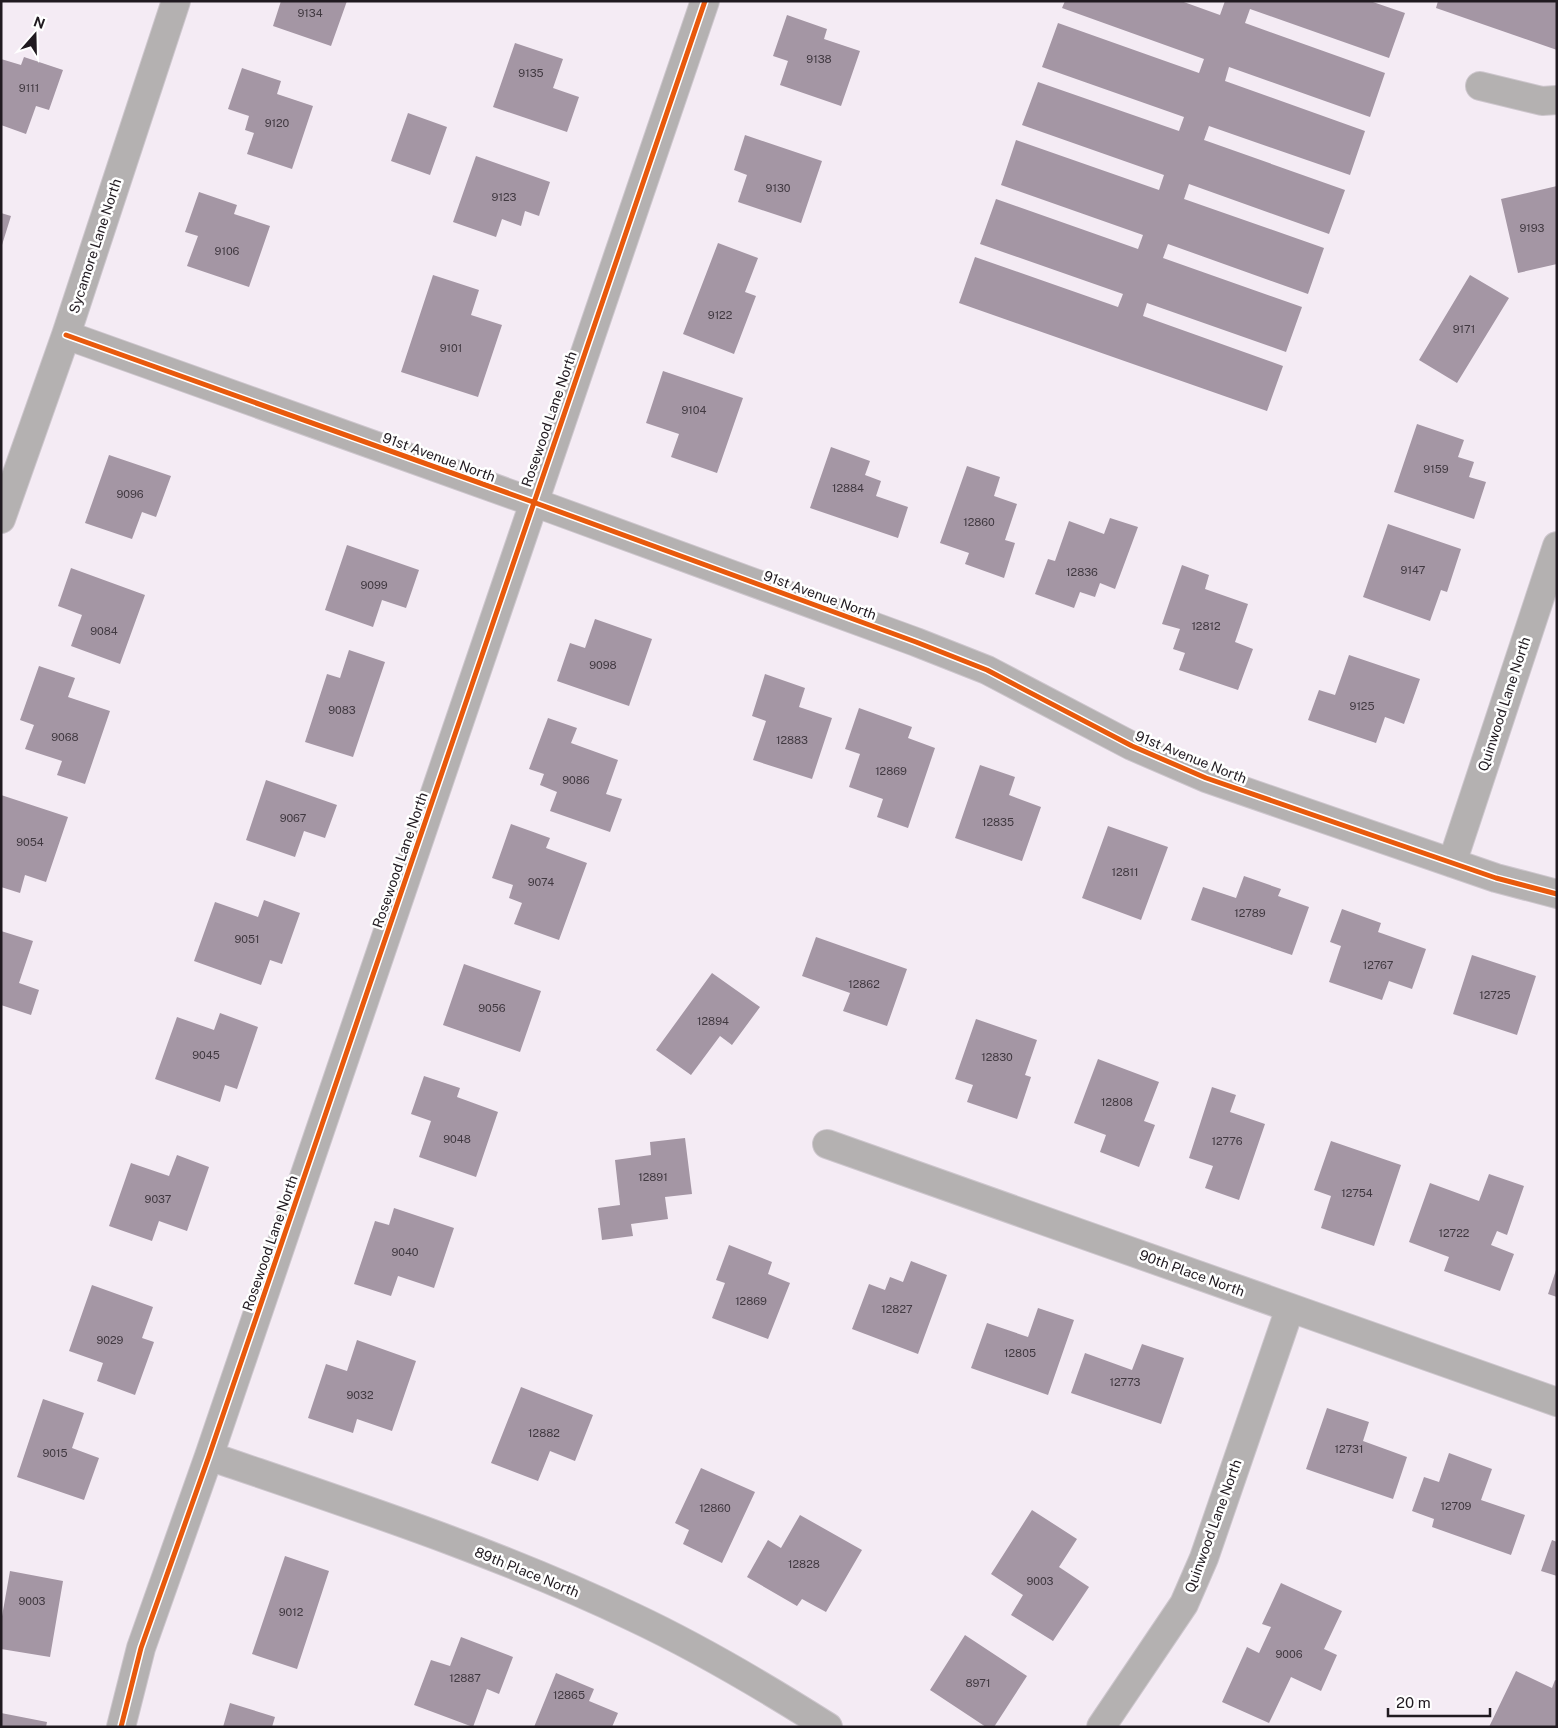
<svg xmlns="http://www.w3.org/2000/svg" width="1558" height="1728" viewBox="0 0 1558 1728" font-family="'Public Sans',sans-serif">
<rect width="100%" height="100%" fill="#f4ebf4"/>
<path fill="#a496a4" d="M281 1H347L331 46 273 26Z
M1065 1H1181L1220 15 1225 1H1370L1405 13 1389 58 1250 9 1245 23 1385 73 1370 117 1229 67 1225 81 1365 131 1350 175 1209 126 1204 140 1345 190 1329 234 1189 184 1184 199 1324 248 1308 294 1168 244 1163 258 1302 307 1286 352 1147 303 1143 316 1283 366 1267 411 959 303 975 257 1118 307 1123 294 980 244 996 199 1138 249 1143 235 1001 185 1016 140 1159 190 1164 175 1022 125 1038 82 1179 131 1184 117 1042 67 1058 23 1199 73 1204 59 1062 8Z
M1438 1H1557V50L1436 8Z
M787 15 827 29 824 39 860 51 841 106 780 85 788 61 773 56Z
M515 43 563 59 553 88 579 97 567 132 493 107Z
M24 57 63 70 49 110 36 106 26 134 1 125V59L21 65Z
M242 68 281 81 277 94 313 106 292 169 247 154 254 133 245 130 249 116 228 109Z
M408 113 447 127 430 175 391 161Z
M745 135 822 161 801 223 738 202 747 175 734 170Z
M476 156 550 182 539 216 525 211 521 226 502 219 496 237 453 222Z
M1557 186V264L1518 273 1501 199Z
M199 192 237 205 234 214 270 226 249 287 187 266 198 236 185 232Z
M1 213 11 216 2 245H1Z
M718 243 758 258 745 292 756 296 734 354 683 334Z
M433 275 479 290 471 315 502 325 478 397 401 372Z
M1470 275 1509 298 1457 383 1419 360Z
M663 371 743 398 717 473 671 457 679 434 646 423Z
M1417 424 1464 440 1458 457 1474 462 1469 477 1486 482 1474 519 1394 492Z
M831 447 870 461 865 475 881 481 876 496 908 507 898 538 810 508Z
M109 455 171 476 156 517 142 512 132 539 85 523Z
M967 466 1000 477 994 496 1017 504 1005 540 1015 543 1004 578 965 564 969 553 940 543Z
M1110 518 1138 527 1115 589 1100 583 1095 597 1080 592 1074 608 1035 594 1048 559 1055 561 1069 521 1104 534Z
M1388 524 1461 549 1447 592 1441 590 1430 621 1363 597Z
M347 545 419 570 406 608 382 600 373 627 325 610Z
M1182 565 1209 575 1205 589 1248 604 1235 642 1253 649 1238 690 1179 670 1185 653 1173 649 1180 629 1162 624Z
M71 568 145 595 120 664 71 646 82 615 58 606Z
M595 619 652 639 629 706 557 681 570 643 585 648Z
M349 650 385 662 353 757 305 742 327 674 340 678Z
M1349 655 1420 679 1404 724 1385 717 1376 743 1308 720 1319 690 1335 695Z
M39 666 75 678 68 697 110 711 85 784 57 775 62 761 25 749 34 725 20 720Z
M765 674 805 688 799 707 832 718 812 779 753 760 766 721 752 716Z
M859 708 912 727 908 738 935 748 908 828 877 817 883 799 849 787 860 754 845 749Z
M548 718 577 728 571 743 618 760 606 794 622 799 610 832 550 811 557 792 540 785 544 774 529 769Z
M980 765 1015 777 1009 795 1041 807 1022 861 955 838Z
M266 780 337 805 325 838 304 831 295 857 246 840Z
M1 795 68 817 46 882 25 875 20 893 1 887Z
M511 824 550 838 546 848 587 863 559 940 514 924 522 903 509 898 513 885 492 878Z
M1108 826 1168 847 1141 920 1082 898Z
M1244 876 1281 889 1278 896 1309 907 1292 955 1191 920 1203 887 1236 898Z
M264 900 300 913 282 964 270 960 261 985 194 961 215 902 258 917Z
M1342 909 1381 923 1378 932 1426 949 1412 989 1389 981 1382 1000 1329 982 1341 946 1330 942Z
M1 931 33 941 19 983 39 990 31 1015 1 1005Z
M816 937 907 969 887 1026 843 1011 850 993 802 976Z
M1472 955 1536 976 1517 1035 1453 1014Z
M464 964 541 991 520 1052 443 1025Z
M712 973 760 1007 732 1045 720 1036 691 1075 656 1050Z
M220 1013 258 1027 237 1089 225 1085 220 1102 155 1079 177 1017 214 1030Z
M976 1019 1037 1040 1025 1075 1031 1077 1017 1119 967 1102 973 1085 955 1079Z
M1098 1059 1159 1082 1144 1121 1155 1125 1139 1167 1100 1152 1106 1135 1074 1123Z
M424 1076 460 1088 457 1097 498 1112 476 1177 419 1157 431 1121 411 1114Z
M1212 1087 1236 1095 1230 1112 1265 1124 1239 1200 1205 1188 1213 1166 1189 1158Z
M685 1138 692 1194 665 1197 668 1219 631 1224 633 1236 602 1240 598 1208 620 1205 615 1160 651 1155 650 1142Z
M1331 1141 1401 1165 1374 1246 1321 1228 1331 1196 1314 1190Z
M177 1155 209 1167 187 1231 159 1221 152 1241 109 1226 131 1163 169 1176Z
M1489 1174 1524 1186 1507 1235 1497 1231 1491 1245 1514 1254 1500 1291 1444 1271 1449 1257 1409 1242 1430 1183 1479 1201Z
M394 1208 454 1228 434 1288 398 1276 391 1296 354 1284 375 1221 389 1225Z
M729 1245 772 1262 768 1274 790 1283 768 1339 712 1318 725 1283 716 1280Z
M911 1261 947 1275 918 1354 852 1329 869 1284 885 1290 890 1277 903 1282Z
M1556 1270H1557V1297L1548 1294Z
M92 1285 153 1307 142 1338 154 1342 135 1395 97 1381 103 1363 69 1351Z
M1038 1308 1074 1320 1048 1395 971 1368 987 1323 1028 1337Z
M357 1340 416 1361 392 1431 357 1419 353 1433 308 1418 326 1364 347 1371Z
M1142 1344 1184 1358 1161 1424 1071 1393 1085 1353 1132 1370Z
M521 1387 593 1415 575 1461 550 1451 538 1481 491 1463Z
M43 1399 84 1413 72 1448 99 1458 84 1500 17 1477Z
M1327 1408 1369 1422 1363 1441 1407 1457 1393 1499 1306 1469Z
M1449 1453 1492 1469 1481 1500 1525 1515 1511 1555 1432 1527 1434 1519 1412 1511 1424 1477 1439 1482Z
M701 1468 755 1492 722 1563 683 1544 689 1530 675 1523Z
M1032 1510 1077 1539 1059 1567 1089 1587 1053 1641 1011 1615 1023 1595 991 1574Z
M800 1515 862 1550 826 1612 802 1599 797 1606 747 1577 768 1540 781 1548Z
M1552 1540 1557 1542V1576L1541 1571Z
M285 1556 329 1571 297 1669 252 1654Z
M10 1571 63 1581 50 1657 1 1649V1622Z
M1281 1583 1342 1611 1324 1649 1337 1655 1321 1691 1291 1677 1269 1723 1222 1702 1247 1647 1259 1653 1271 1627 1262 1624Z
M965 1635 1027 1676 994 1727H986L930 1690Z
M461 1637 513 1657 499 1694 487 1689 473 1727 414 1705 431 1660 450 1666Z
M1516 1671 1552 1688 1555 1680 1557 1681V1727H1489Z
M556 1673 594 1689 589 1701 618 1713 612 1727H534Z
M230 1703 275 1717 272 1727H223Z
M1 1713 47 1722 46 1727H1Z"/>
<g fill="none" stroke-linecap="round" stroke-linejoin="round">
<g stroke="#cdc6cd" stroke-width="30">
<path id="minor" d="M1480 86 1542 101 1557 100
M66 335 533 502 916 642 987 670 1132 746 1206 778 1496 878 1557 894
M1 519 66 335 176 1
M1452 863 1557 546
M827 1144 1557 1402
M209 1456C352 1505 497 1552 633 1617 701 1649 765 1687 828 1727
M121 1727 141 1648 209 1456 705 1
M1101 1727 1184 1604 1204 1558 1290 1308"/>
</g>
<use href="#minor" stroke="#b4b1b1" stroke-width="28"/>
<g stroke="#fff" stroke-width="8">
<path id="cycleway" d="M66 335 533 502 916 642 987 670 1132 746 1206 778 1496 878 1557 894
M121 1727 141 1648 209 1456 705 1"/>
</g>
<use href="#cycleway" stroke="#e8590c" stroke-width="5"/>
</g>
<g text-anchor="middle" stroke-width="5" stroke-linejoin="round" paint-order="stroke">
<g font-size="11" fill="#413941">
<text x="310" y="17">9134</text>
<text x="819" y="63">9138</text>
<text x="531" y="77">9135</text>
<text x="29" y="92">9111</text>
<text x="277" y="127">9120</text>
<text x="778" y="192">9130</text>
<text x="504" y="201">9123</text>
<text x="1532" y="232">9193</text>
<text x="227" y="255">9106</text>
<text x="720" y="319">9122</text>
<text x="1464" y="333">9171</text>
<text x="451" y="352">9101</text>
<text x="694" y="414">9104</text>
<text x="1436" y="473">9159</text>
<text x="848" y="492">12884</text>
<text x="130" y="498">9096</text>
<text x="979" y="526">12860</text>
<text x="1413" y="574">9147</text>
<text x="1082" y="576">12836</text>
<text x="374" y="589">9099</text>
<text x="1206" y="630">12812</text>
<text x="104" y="635">9084</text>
<text x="603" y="669">9098</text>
<text x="1362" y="710">9125</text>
<text x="342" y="714">9083</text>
<text x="65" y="741">9068</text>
<text x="792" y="744">12883</text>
<text x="891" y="775">12869</text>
<text x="576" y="784">9086</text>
<text x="293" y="822">9067</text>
<text x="998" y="826">12835</text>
<text x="30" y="846">9054</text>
<text x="1125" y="876">12811</text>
<text x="541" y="886">9074</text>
<text x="1250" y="917">12789</text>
<text x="247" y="943">9051</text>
<text x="1378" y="969">12767</text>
<text x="864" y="988">12862</text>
<text x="1495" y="999">12725</text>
<text x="492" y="1012">9056</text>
<text x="713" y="1025">12894</text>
<text x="206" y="1059">9045</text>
<text x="997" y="1061">12830</text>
<text x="1117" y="1106">12808</text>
<text x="457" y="1143">9048</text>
<text x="1227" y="1145">12776</text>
<text x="653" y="1181">12891</text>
<text x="1357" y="1197">12754</text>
<text x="158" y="1203">9037</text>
<text x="1454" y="1237">12722</text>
<text x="405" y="1256">9040</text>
<text x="751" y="1305">12869</text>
<text x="897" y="1313">12827</text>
<text x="110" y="1344">9029</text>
<text x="1020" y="1357">12805</text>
<text x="1125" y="1386">12773</text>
<text x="360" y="1399">9032</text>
<text x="544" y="1437">12882</text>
<text x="1349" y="1453">12731</text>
<text x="55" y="1457">9015</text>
<text x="1456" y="1510">12709</text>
<text x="715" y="1512">12860</text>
<text x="804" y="1568">12828</text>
<text x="1040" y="1585">9003</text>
<text x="32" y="1605">9003</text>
<text x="291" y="1616">9012</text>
<text x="1289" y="1658">9006</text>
<text x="465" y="1682">12887</text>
<text x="978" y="1687">8971</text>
<text x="569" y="1699">12865</text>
</g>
<g font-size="14" fill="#201a20" stroke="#fff">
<text transform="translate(95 246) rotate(-72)" y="5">Sycamore Lane North</text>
<text transform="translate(549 419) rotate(-71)" y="5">Rosewood Lane North</text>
<text transform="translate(439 457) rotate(20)" y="5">91st Avenue North</text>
<text transform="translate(820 595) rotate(20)" y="5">91st Avenue North</text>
<text transform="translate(1504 704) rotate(-72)" y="5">Quinwood Lane North</text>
<text transform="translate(1191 757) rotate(22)" y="5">91st Avenue North</text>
<text transform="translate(400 860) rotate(-71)" y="5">Rosewood Lane North</text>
<text transform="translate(270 1243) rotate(-71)" y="5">Rosewood Lane North</text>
<text transform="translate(1192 1273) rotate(20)" y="5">90th Place North</text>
<text transform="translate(1213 1526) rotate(-70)" y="5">Quinwood Lane North</text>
<text transform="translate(527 1572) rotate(22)" y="5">89th Place North</text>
</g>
</g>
<rect width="1558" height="1728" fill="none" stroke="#201a20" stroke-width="5"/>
<g transform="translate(35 35) rotate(20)" stroke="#ffffff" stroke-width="4" paint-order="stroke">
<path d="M0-4L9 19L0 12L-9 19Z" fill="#201a20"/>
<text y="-8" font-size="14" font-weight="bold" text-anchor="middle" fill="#201a20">N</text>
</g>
<path d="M1388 1708v8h102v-8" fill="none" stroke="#201a20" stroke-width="2.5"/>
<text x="1396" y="1708" font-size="15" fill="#201a20" stroke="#ffffff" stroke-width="4" paint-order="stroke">20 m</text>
</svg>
